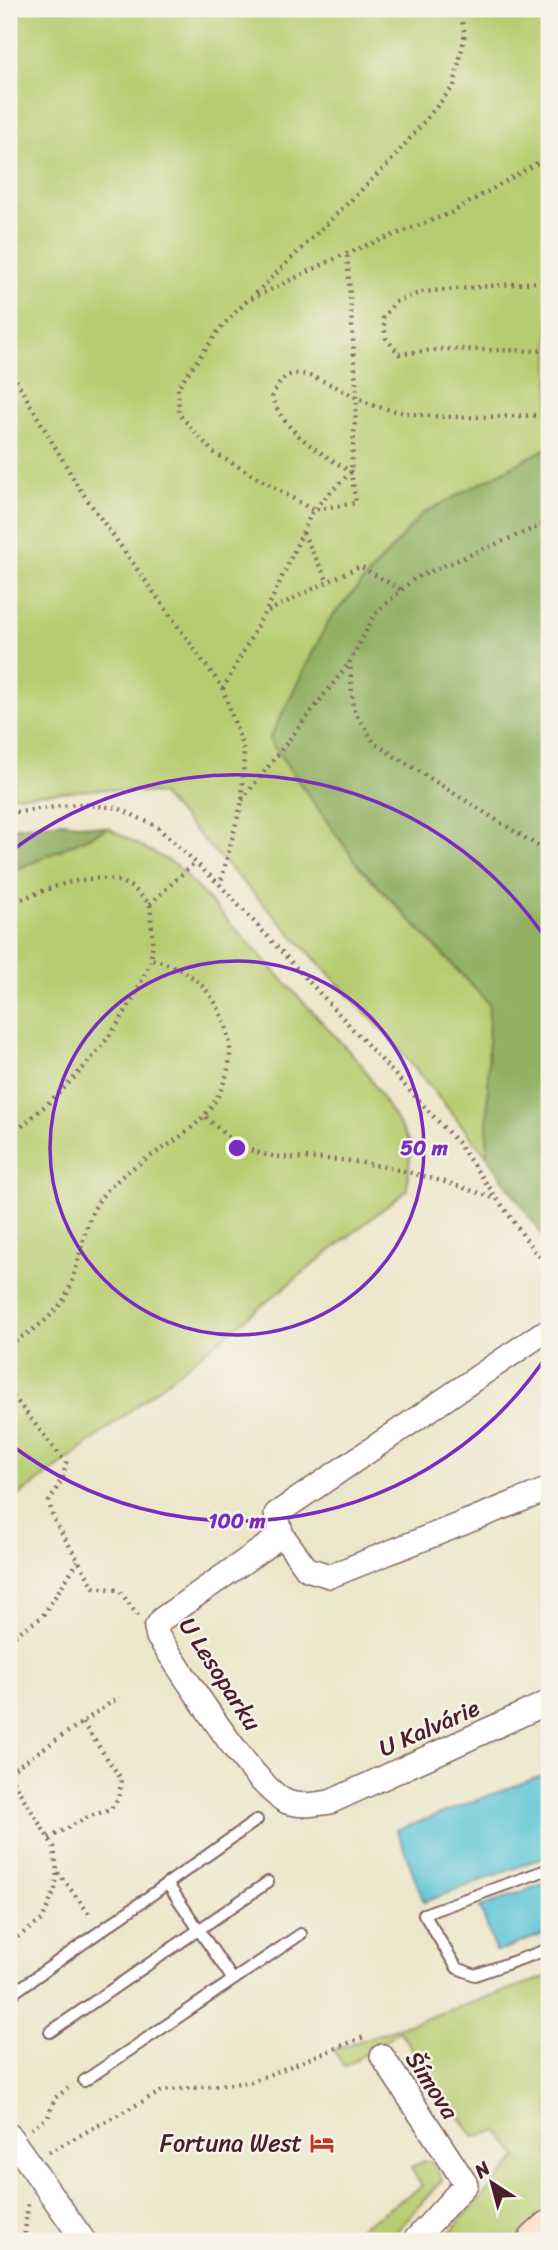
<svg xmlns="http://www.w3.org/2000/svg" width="558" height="2250" viewBox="0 0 558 2250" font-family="Sriracha,sans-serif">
<rect width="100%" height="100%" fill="#f7f3e8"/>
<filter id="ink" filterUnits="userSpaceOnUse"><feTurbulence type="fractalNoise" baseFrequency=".0143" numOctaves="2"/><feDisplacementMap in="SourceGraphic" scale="14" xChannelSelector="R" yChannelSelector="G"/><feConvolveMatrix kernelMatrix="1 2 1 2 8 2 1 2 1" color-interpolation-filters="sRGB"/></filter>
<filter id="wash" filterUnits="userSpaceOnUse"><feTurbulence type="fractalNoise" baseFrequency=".00686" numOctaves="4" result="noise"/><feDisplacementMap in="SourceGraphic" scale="28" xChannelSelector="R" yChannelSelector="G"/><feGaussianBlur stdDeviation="1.57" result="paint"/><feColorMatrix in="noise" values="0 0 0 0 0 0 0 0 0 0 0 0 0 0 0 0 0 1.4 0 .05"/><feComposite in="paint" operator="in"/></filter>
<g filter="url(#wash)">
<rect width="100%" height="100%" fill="#ece6ca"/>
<path fill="#b7cc70" stroke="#80764e" stroke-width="2" d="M9 9H549V447L422 514 329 620 269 740 359 866 489 1004 487 1156 394 1043 160 794 105 789 9 796Z
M108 828 176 865 361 1064 411 1144 407 1190 77 1453 9 1503V873Z
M549 1976V2208L514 2241H442L518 2157 498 2131 474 2137 399 2031 345 2067 333 2050Z
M424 2161H433L442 2180 388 2241H349L346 2237 422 2186 411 2168Z"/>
<path fill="#91b062" stroke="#6e6846" stroke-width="2" d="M549 447V1245L487 1156 489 1003 359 866 269 740 329 620 422 514Z
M62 822 108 828 9 873V828Z"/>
<path fill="#5cc5d8" stroke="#537282" stroke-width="2" d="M549 1773V1855L424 1902 397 1830Z
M549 1882V1932L496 1952 480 1907Z"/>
</g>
<g filter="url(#ink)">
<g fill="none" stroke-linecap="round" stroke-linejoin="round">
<g stroke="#836563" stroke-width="14">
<path id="service" d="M549 1869 424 1914 457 1968 475 1975 549 1949
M167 1883 233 1980
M9 1996 257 1820
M50 2032 268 1882
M84 2081 301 1934"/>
</g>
<g stroke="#836563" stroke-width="26">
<path id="minor" d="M549 1333 541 1334 276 1514 282 1535 307 1569 330 1576 549 1489
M282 1535 162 1619 156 1628 158 1637C183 1672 253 1787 287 1802 301 1807 315 1804 330 1802L549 1702
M382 2056 466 2184 414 2241
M9 2135 84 2241"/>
</g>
<g stroke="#836563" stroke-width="35">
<path id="secondary" d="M534 2241 549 2227"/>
</g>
<path stroke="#836563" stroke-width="4.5" stroke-dasharray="2 5" stroke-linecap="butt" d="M549 156 451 213 347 253 247 301 222 326 178 387 179 414 213 452 313 510 356 503 351 472C320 452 285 434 272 397 276 388 281 377 293 374 311 370 354 398 373 405 428 423 492 416 549 415
M549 281 422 292 395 302 383 318 386 338 399 354 443 349 549 351
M251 298 390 162 454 86 465 34 459 9
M9 368 79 488 223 689 244 751 242 801 220 885
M549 522 415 578 375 614 350 662 353 708 374 743 549 853
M303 533 328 582
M268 611 360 566 401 590
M223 689 271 601 313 510 351 472 357 398 347 253
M242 800 350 662
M9 813 77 804 118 808 156 826 220 885 457 1142 535 1252 549 1265
M9 904C44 891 94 866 129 886 137 890 143 898 150 904 151 921 154 940 151 958 150 966 144 975 141 982 112 1046 62 1093 9 1137
M150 904 195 862
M206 1117C260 1171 285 1153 350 1161 400 1168 449 1182 496 1199
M9 1344C28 1334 45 1323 59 1306 83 1277 77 1224 105 1193 146 1146 208 1141 227 1073 233 1051 230 1032 220 1012 207 983 182 966 151 959
M9 1391 66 1463 63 1477 49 1502 54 1520 94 1587 119 1590 138 1616
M9 1639 42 1617 78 1561
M9 1772 119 1697
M9 1775 54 1847 57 1872 55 1890 42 1920 9 1943
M49 1838 90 1816 110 1810 118 1799 122 1780 82 1722
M58 1873 91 1916
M31 2129 48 2117 55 2098 68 2088
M49 2152 162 2091 251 2082 366 2036
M24 2241 28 2204"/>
<use href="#service" stroke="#fff" stroke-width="10"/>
<use href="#minor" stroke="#fff" stroke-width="23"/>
<use href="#secondary" stroke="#fde4d1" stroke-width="32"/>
</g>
</g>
<g fill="none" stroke="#7b2cbf" stroke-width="3.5">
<circle cx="237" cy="1148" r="187"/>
<path d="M548 1354A373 373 0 0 1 10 1444M10 852A373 373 0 0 1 548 942"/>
</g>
<defs>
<g id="hotel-bare" transform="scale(1.89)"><path d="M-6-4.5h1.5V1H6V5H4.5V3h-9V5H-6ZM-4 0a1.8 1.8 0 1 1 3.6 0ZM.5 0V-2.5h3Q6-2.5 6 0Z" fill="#c8321e" stroke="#f7f3e8" stroke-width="2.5" paint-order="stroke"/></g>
</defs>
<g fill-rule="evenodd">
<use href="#hotel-bare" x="322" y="2143"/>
</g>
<g text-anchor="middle" stroke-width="5" stroke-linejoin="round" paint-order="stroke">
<g font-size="24" fill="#4a1f2b" stroke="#f7f3e8">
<text transform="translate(220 1674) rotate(57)" y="8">U Lesoparku</text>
<text transform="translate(429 1728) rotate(-24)" y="8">U Kalvárie</text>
<text transform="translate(432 2085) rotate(57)" y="8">Šímova</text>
</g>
<g font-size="24" fill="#4a1f2b" stroke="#f7f3e8" text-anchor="end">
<text x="302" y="2151">Fortuna West</text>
</g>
</g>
<circle cx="237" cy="1148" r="10" fill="#7b2cbf" stroke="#f7f3e8" stroke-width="3.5"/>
<g font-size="21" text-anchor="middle" font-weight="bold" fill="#7b2cbf" stroke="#f7f3e8" stroke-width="5" stroke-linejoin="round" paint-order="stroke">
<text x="424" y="1155">50 m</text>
<text x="237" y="1528">100 m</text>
</g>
<rect width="558" height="2250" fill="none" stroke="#f7f3e8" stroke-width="35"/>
<g transform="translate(492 2183) rotate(324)" stroke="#f7f3e8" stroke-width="5" paint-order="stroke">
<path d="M0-5L12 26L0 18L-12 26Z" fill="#4a1f2b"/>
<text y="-10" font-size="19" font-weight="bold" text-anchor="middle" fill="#4a1f2b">N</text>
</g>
</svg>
